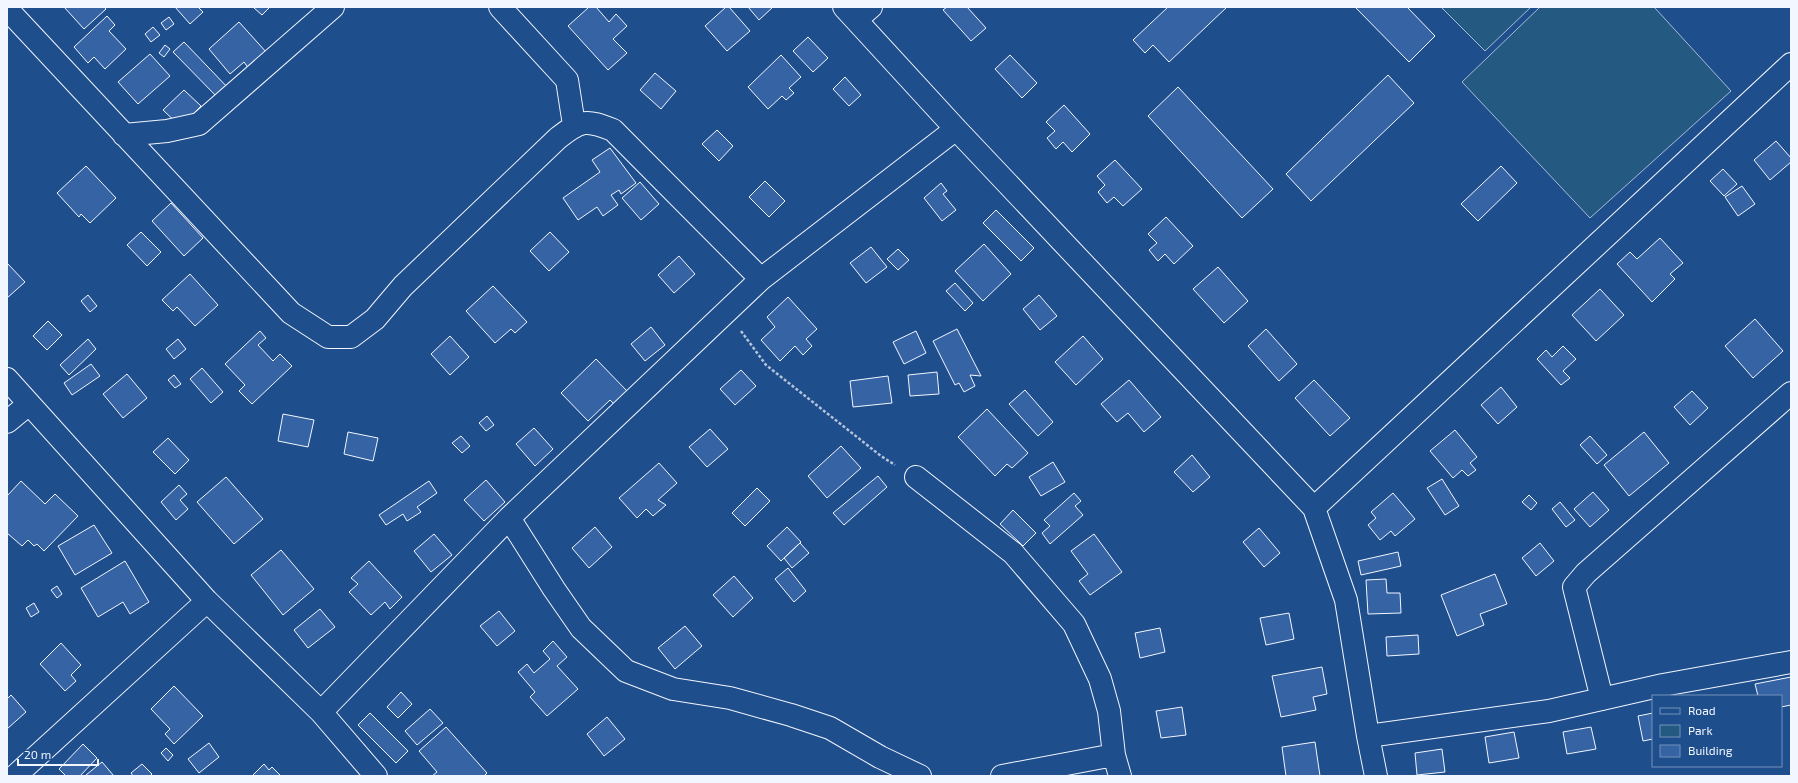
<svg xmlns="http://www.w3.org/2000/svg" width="1798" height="783" viewBox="0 0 1798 783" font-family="'Exo 2',sans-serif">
<rect width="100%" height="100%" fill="#1f4e8c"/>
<path fill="#245a82" stroke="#a8bbd7" d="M1441 7H1531L1485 51Z
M1540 7H1654L1731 91 1590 218 1462 82Z"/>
<path fill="#3563a3" stroke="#f2f6ff" d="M64 7H104L106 9 84 29Z
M175 7H198L203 12 190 24Z
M253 7H270L262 15Z
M589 7H596L609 22 616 14 627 26 613 39 627 53 608 70 568 26Z
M726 7H729L750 31 727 51 705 26Z
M748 7H773L759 20Z
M947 7H967L986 28 971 41 943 10Z
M1168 7H1227L1169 62 1153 45 1145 53 1133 40Z
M1355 7H1407L1435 36 1409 62Z
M107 16 115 25 109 31 126 49 105 69 94 57 88 63 74 47Z
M169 17 174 24 166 30 161 23Z
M239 22 267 53 249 69 244 62 230 74 209 49Z
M153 27 160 35 151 42 145 34Z
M808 37 828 58 813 72 793 51Z
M184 42 231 91 221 101 173 52Z
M165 45 170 49 164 57 159 53Z
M150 54 170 76 138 104 118 82Z
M781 55 801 77 789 88 794 93 786 100 782 96 768 109 748 87Z
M1010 55 1037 83 1022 98 995 69Z
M655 73 676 91 661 109 640 90Z
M1388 75 1414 103 1311 201 1286 174Z
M845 77 861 95 849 106 833 89Z
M1178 87 1273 189 1242 218 1148 116Z
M184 90 201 106 181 127 163 110Z
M1064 105 1090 134 1072 152 1063 142 1056 149 1047 138 1055 131 1046 122Z
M717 130 733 146 719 161 702 144Z
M1776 141 1791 158V162L1770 180 1754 160Z
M610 148 636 183 621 194 619 190 611 195 618 205 603 216 597 207 578 220 563 198 600 172 592 160Z
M1115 160 1142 189 1123 206 1114 197 1107 203 1098 192 1105 185 1097 176Z
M86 166 116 198 90 223 81 214 79 217 57 193Z
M1501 166 1517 183 1478 221 1461 204Z
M1723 169 1737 184 1724 196 1710 181Z
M765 181 785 201 769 217 749 197Z
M640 182 659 204 641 220 622 198Z
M941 183 947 191 943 194 956 210 942 221 924 198Z
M1742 186 1755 204 1738 216 1725 197Z
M171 203 203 238 184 256 152 221Z
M996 210 1034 248 1021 261 983 223Z
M1166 217 1193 246 1174 264 1165 254 1158 261 1149 250 1157 243 1148 234Z
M141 232 161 252 147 266 127 245Z
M550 232 569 252 549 271 530 251Z
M1660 238 1683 263 1670 274 1675 279 1652 302 1617 264 1630 252 1637 259Z
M984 244 1011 274 983 301 955 271Z
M871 247 887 267 866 283 850 263Z
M898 249 909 260 898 270 887 259Z
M679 256 695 274 674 293 658 275Z
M7 263 25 282 7 298Z
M1218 267 1248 301 1224 323 1193 289Z
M190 274 218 305 195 326 177 307 173 311 162 300Z
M955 283 973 303 965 311 946 291Z
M493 286 527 322 515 333 511 329 495 343 466 311Z
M1600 289 1624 315 1596 341 1572 315Z
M88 295 97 306 90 312 81 301Z
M1039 295 1057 316 1040 330 1023 309Z
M788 297 817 329 806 339 812 346 803 355 795 346 780 361 761 340 775 327 767 317Z
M1755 319 1783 351 1753 378 1725 346Z
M48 321 62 335 47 350 33 336Z
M651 327 665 345 645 361 631 344Z
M957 329 981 376 970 375 975 386 964 392 959 383 955 385 933 341Z
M1266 329 1297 364 1279 381 1248 346Z
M260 331 266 338 258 345 273 361 280 354 292 366 252 404 239 391 245 385 225 364Z
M916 331 926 353 904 364 893 342Z
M450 336 469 357 450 375 431 354Z
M1083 336 1103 359 1076 385 1055 362Z
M88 339 96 349 69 375 60 365Z
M178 339 186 349 174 359 166 349Z
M1563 346 1576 359 1563 371 1570 378 1561 385 1537 359 1546 350 1552 357Z
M596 359 627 391 614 404 610 400 588 421 561 393Z
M91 364 100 376 72 395 64 383Z
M202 368 223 392 211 403 190 379Z
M741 370 756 386 735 405 720 389Z
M937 372 939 394 910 396 908 375Z
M127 374 147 398 123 418 103 394Z
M174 375 181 384 175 388 168 380Z
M888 376 892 403 853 407 850 381Z
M1129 380 1161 417 1144 432 1128 413 1117 422 1101 404Z
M1314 380 1350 418 1330 436 1295 398Z
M1501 387 1517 407 1498 424 1481 405Z
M1025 390 1053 422 1038 436 1009 404Z
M1692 391 1708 408 1690 425 1674 407Z
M987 409 1028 453 1012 468 1007 464 995 476 958 437Z
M283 414 314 420 308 447 278 441Z
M487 416 494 425 486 431 479 423Z
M534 428 553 449 535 466 516 444Z
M710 429 728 449 707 467 689 447Z
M1455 430 1477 457 1470 463 1476 470 1468 476 1462 470 1453 478 1430 451Z
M348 432 378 438 373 461 344 454Z
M1644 432 1669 463 1629 496 1604 465Z
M461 436 470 446 462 453 452 443Z
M1590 436 1607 455 1597 464 1580 445Z
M168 438 189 460 175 474 153 452Z
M841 446 861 468 827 498 808 476Z
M1192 455 1210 477 1193 492 1174 472Z
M1053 462 1065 482 1041 496 1029 477Z
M659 463 677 483 658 500 666 505 653 516 646 509 637 518 619 498Z
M878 476 887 487 844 525 833 513Z
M226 477 263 519 234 544 197 502Z
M1442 479 1459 506 1445 515 1427 488Z
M486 480 505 502 484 521 464 500Z
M21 481 45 504 55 494 78 516 44 551 37 544 34 546 28 540 22 546 7 533V496Z
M429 481 437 493 417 507 421 512 407 521 403 514 386 525 379 515Z
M179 485 187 494 180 500 188 509 176 520 161 502Z
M757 488 770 501 745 526 732 513Z
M1593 492 1609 510 1590 527 1574 509Z
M1074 493 1081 501 1075 506 1083 515 1050 544 1042 533 1050 526 1044 520Z
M1393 493 1415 519 1395 536 1391 531 1380 540 1368 525 1376 518 1371 512Z
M1529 495 1537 503 1531 510 1522 502Z
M1560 502 1575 520 1566 527 1552 509Z
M1013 510 1036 533 1023 546 1000 524Z
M94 525 112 553 75 575 58 546Z
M595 527 612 547 589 568 572 548Z
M787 527 801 542 781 561 767 546Z
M1259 528 1280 553 1264 567 1243 542Z
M434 534 452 555 431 572 414 551Z
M1094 534 1122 572 1090 595 1079 581 1088 574 1071 551Z
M800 543 809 553 792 568 784 558Z
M1540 543 1554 561 1536 576 1522 558Z
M281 550 314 589 283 615 251 575Z
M1398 552 1401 566 1361 575 1358 561Z
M125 561 149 602 130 614 123 602 98 617 81 588Z
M369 561 402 597 390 609 385 602 371 615 349 592 358 584 351 578Z
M788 568 806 591 794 602 775 579Z
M1495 574 1507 604 1480 614 1484 625 1457 636 1441 595Z
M734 576 753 598 733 617 713 595Z
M1386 579 1387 593H1400L1401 613 1368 614 1366 580Z
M57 586 62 594 57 598 51 590Z
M34 603 39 612 31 617 26 608Z
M320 609 335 627 308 648 294 630Z
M499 611 515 631 497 646 480 626Z
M1289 613 1294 639 1266 645 1260 618Z
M685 626 702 646 675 669 658 648Z
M1160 628 1165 652 1140 658 1135 633Z
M1418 635 1419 654 1387 656 1386 637Z
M553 641 567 657 557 666 578 689 547 716 530 697 535 692 518 672 527 664 534 673 550 659 543 651Z
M61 643 81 665 71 675 76 681 65 691 40 664Z
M1322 667 1327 694 1313 697 1316 710 1281 717 1272 676Z
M1791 677V705L1781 707V696H1758L1755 684Z
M174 686 203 716 174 744 165 734 170 729 151 709Z
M401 692 412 704 398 718 387 707Z
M11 695 26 712 7 729V699Z
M1182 707 1186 735 1161 738 1156 711Z
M430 709 443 723 417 745 405 731Z
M370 713 408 751 396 763 358 725Z
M1653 713V739L1643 741 1638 716Z
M607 717 625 739 604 756 587 734Z
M446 727 487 773 484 776H432L437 772 419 751Z
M1591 727 1596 749 1567 754 1563 732Z
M1514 732 1519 758 1489 763 1485 737Z
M1315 742 1320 776H1286L1282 747Z
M209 743 219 757 199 773 188 759Z
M83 744 97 758 80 776H66L59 769Z
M166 748 173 755 168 761 161 753Z
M1442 749 1445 772 1417 775 1415 753Z
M102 762 114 776H87L86 775Z
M142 764 152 774 150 776H133L131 773Z
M264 764 269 770 272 767 281 776H252Z"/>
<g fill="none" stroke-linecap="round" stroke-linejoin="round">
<g stroke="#f2f6ff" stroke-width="24">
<path id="minor" d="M500 7 567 80 574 125
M844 7 956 129 1314 508 1346 600 1368 736 1376 776
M7 9 291 313 328 337H351L375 319 403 286 558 138C581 120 586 119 613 130L761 279
M856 20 871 7
M124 135 167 131 199 124 333 7
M7 379 207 601 321 712 376 776
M7 422 29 404
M916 477 1013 553 1074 624 1100 679 1109 711 1114 755 1120 776
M1314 508 1791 64
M509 518 554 589 581 628 626 671 673 689 730 698 791 715 830 728 880 757 920 776
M1602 699 1574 587 1586 573 1791 393
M321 712 509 518 761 279 956 129
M1368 736 1549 711 1663 685 1791 662
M15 776 207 601
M1002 776 1114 755"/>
</g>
<path stroke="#b3c4dc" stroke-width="2.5" stroke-dasharray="3 2" stroke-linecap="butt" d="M741 331 766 365 881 456 895 465"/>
<use href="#minor" stroke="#1f4e8c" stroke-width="22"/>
</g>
<rect width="1798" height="783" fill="none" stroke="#f2f6ff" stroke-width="16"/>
<rect x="1652" y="695" width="130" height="72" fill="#1f4e8c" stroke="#7391ba"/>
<rect x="1660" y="708" width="20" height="6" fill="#1f4e8c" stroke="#7391ba"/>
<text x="1688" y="715" font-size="12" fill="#f2f6ff">Road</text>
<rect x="1660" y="725" width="20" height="12" fill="#245a82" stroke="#7391ba"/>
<text x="1688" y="735" font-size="12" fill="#f2f6ff">Park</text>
<rect x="1660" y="745" width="20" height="12" fill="#3563a3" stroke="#7391ba"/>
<text x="1688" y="755" font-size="12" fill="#f2f6ff">Building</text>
<path d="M18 759v6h80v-6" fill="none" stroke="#f2f6ff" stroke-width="2"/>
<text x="24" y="759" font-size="12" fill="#f2f6ff" stroke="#1f4e8c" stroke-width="3" paint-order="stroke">20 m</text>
</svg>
